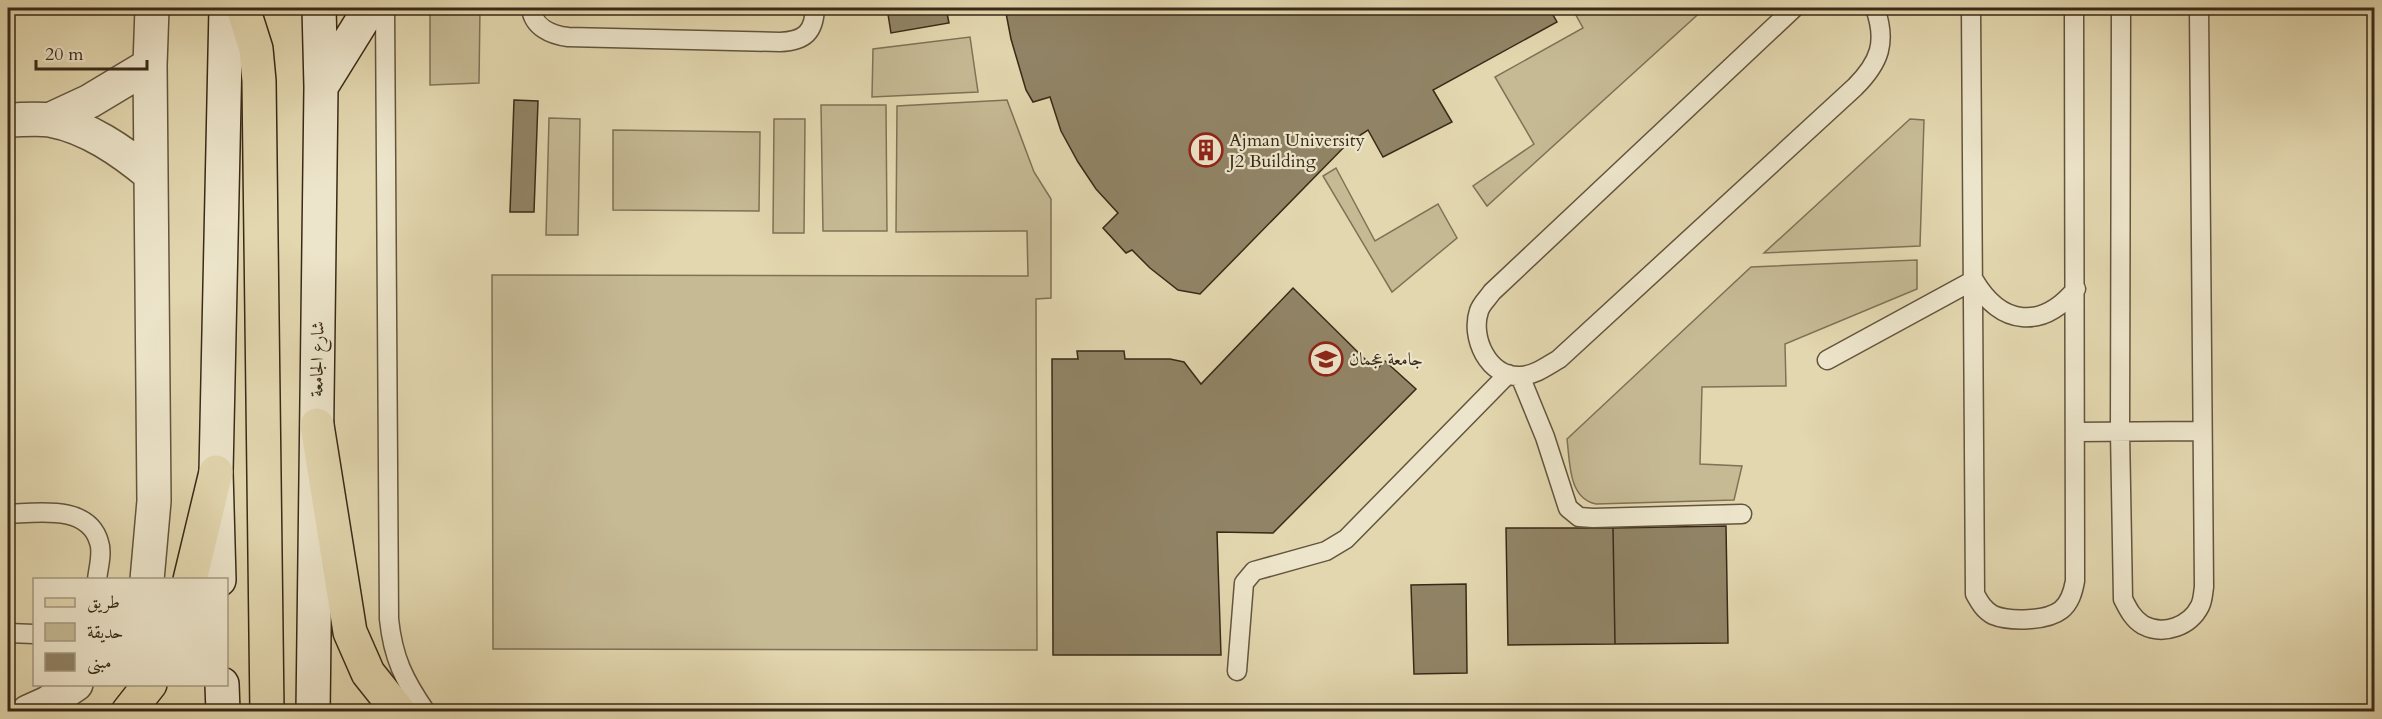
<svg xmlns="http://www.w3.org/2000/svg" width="2382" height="719" viewBox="0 0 2382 719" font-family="Cardo,Amiri,serif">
<rect width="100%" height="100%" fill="#e3d7af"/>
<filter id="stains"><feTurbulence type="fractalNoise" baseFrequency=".00333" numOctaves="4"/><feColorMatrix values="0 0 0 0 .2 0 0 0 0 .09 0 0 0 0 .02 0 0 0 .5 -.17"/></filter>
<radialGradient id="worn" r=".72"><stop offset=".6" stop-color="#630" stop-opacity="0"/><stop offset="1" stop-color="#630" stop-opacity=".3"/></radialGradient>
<path fill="#c6ba95" stroke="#7f7256" stroke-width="1.5" d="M430 8H480L479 83 430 85Z
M1572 8H1705L1487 206 1473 186 1534 144 1495 77 1583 28Z
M970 37 978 92 872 97 873 49Z
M1007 100 1034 172 1051 199V298L1036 299 1037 650 493 649 492 275 1028 276 1027 231 896 232 897 106Z
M821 105H886L887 231H823Z
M549 118 580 119 578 235H546Z
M774 119H805L804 233H773Z
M1910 119 1924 120 1920 246 1764 253Z
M613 130 760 132 759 211 613 210Z
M1336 168 1375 241 1438 204 1457 238 1392 292 1323 176Z
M1917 260V289L1785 344 1786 386 1702 387 1700 464 1742 466 1734 500 1596 504C1568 498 1570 462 1567 439L1751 267Z"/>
<path fill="#918466" stroke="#382a17" stroke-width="1.5" d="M887 8H946L949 23 891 33Z
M1005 8H1549L1557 22 1433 90 1452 122 1383 157 1368 130 1348 143 1200 294 1178 290 1150 268 1132 250 1126 253 1103 228 1118 213 1096 189 1078 162 1061 131 1050 97 1033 102 1026 90 1011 39Z
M514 100 538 101 534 212H510Z
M1293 288 1376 370 1385 361 1416 389 1273 533 1217 532 1221 655H1053L1052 359H1078L1077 351H1124L1125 359H1170L1184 362 1201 384Z
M1726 526 1728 643 1615 644 1613 528Z
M1506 528H1613L1615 644 1508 645Z
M1466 584 1467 673 1414 674 1411 585Z"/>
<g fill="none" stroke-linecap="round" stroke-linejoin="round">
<g stroke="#63553d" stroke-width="21">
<path id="lane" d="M385 8 389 619C393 658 404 680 426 712
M531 8C533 27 551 35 568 37L780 42C805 41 814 32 815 8
M1794 8 1492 292C1488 298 1481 304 1479 311 1470 337 1488 378 1521 376 1535 375 1547 366 1559 359L1855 87C1880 62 1887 42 1875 8
M1971 8 1975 594C1980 603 1984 610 1993 615 2010 622 2047 621 2061 610 2070 603 2073 592 2075 581L2074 8
M2121 8 2120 432 2123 599C2128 609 2133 619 2143 625 2164 636 2190 626 2200 606 2203 600 2203 593 2204 587L2199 8
M1827 360 1974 280C2001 326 2042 330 2076 289
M1520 376 1545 437 1568 508 1579 517 1593 518 1742 514
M2075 432 2202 431
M8 514C37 513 88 504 99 542 103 553 98 569 97 580
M8 633 34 634
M1237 671 1244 583 1254 571 1326 551 1346 539 1508 374"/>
</g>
<g stroke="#63553d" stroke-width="36">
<path id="street" d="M8 120C21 120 36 118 50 120 88 127 122 151 151 175
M49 120 90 101 150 65
M147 580 154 501 150 65 152 8
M28 712 48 703 76 684"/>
</g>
<g stroke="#382a17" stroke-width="36">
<path id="secondary" d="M321 87 370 8
M219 580 216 472 226 8
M222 684 223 712
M313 712 321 87 319 8"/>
</g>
<g stroke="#382a17" stroke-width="36">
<path id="primary" d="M243 8 256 49 259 81 267 712
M317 425 350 632 368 673 399 712
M190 580 216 472
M128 712 150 684"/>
</g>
<use href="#lane" stroke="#ede5cb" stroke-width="18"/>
<use href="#street" stroke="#ede5cb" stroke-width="33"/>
<use href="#secondary" stroke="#ede5cb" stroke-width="33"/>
<use href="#primary" stroke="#e3d7af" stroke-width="33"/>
</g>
<defs>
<g id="building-ring" transform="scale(1.725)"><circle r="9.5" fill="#ede5cb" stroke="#8f2418" stroke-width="1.5"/><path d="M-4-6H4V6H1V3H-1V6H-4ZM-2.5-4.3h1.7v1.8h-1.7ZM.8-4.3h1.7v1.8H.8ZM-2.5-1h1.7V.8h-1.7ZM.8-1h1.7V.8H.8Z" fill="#8f2418"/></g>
<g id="university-ring" transform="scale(1.725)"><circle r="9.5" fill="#ede5cb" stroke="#8f2418" stroke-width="1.5"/><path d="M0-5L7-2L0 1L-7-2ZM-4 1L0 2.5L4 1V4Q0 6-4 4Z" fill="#8f2418"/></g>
</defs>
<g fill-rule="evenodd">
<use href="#building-ring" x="1206" y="150"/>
<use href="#university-ring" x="1326" y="359"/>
</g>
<g text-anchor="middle" stroke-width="4.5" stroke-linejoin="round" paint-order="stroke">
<g font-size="18" fill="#382a17" stroke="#ede5cb" text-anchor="start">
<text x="1229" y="146">Ajman University<tspan x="1229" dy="21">J2 Building</tspan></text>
<text x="1349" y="365">جامعة عجمان</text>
</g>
<g font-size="18" fill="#382a17" stroke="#ede5cb">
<text transform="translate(317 359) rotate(-89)" y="6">شارع الجامعة</text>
</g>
</g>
<rect width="2382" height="719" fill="none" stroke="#e3d7af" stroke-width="30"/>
<rect x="9" y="9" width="2364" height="701" fill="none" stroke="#382a17" stroke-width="3"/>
<rect x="15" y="15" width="2352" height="689" fill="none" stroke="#382a17" stroke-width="1.5"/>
<rect x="33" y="578" width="195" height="108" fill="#ede5cb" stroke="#a59a83" stroke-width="1.5"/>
<rect x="45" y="598" width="30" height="9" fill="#e3d7af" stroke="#a59a83" stroke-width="1.5"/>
<text x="87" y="608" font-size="18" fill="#382a17">طريق</text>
<rect x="45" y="623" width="30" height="18" fill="#c6ba95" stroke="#a59a83" stroke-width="1.5"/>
<text x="87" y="638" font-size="18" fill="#382a17">حديقة</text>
<rect x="45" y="653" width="30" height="18" fill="#918466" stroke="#a59a83" stroke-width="1.5"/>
<text x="87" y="668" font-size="18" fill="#382a17">مبنى</text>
<path d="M36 60v9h111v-9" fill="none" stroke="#382a17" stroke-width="3"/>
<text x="45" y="60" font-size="18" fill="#382a17" stroke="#ede5cb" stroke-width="4.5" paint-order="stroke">20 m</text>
<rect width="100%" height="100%" filter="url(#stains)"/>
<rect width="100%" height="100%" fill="url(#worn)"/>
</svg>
